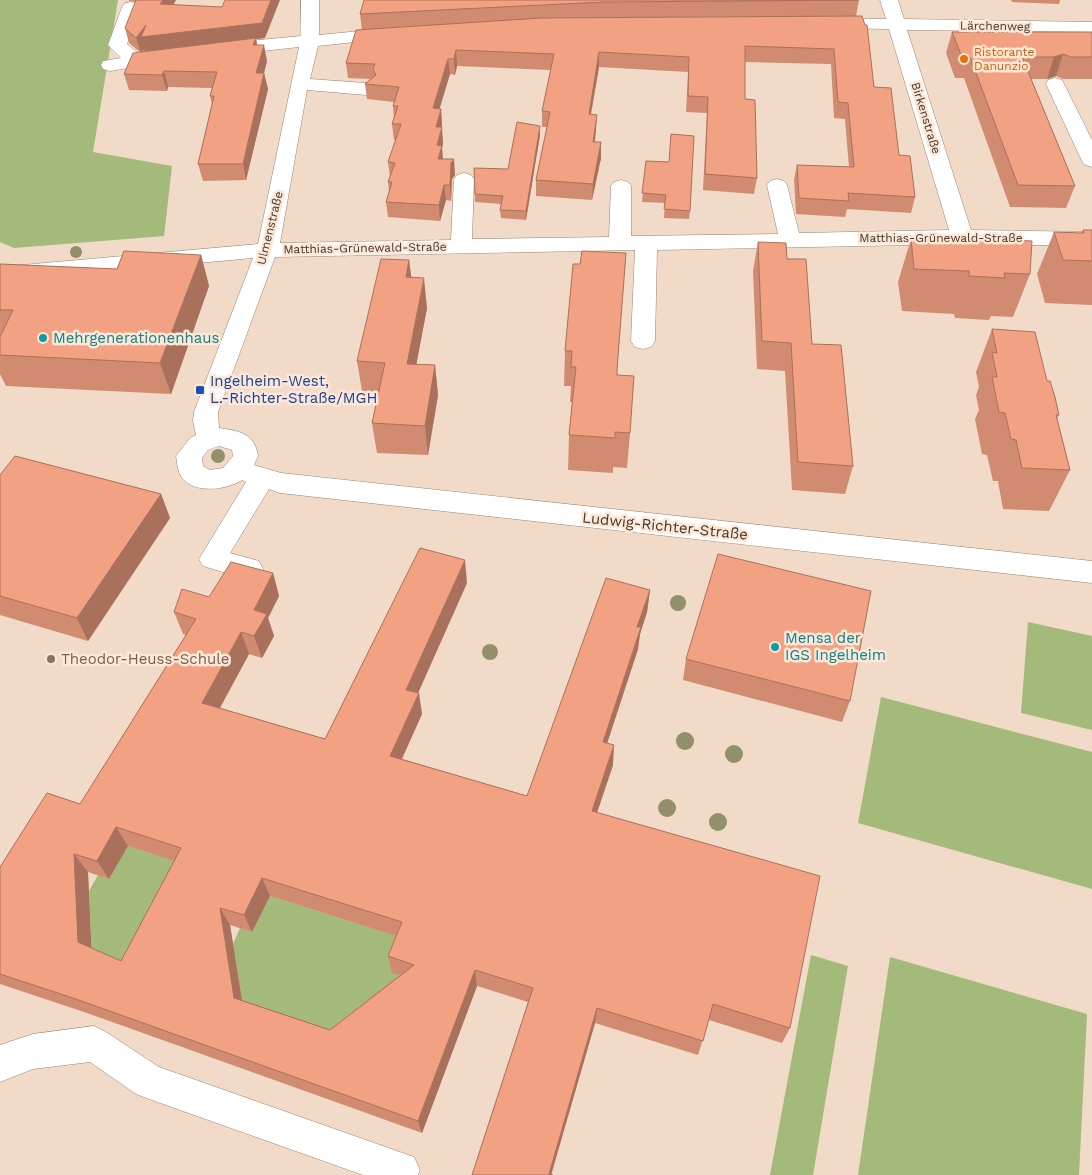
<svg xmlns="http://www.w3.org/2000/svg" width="1092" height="1175" viewBox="0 0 1092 1175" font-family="'Work Sans',sans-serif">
<rect width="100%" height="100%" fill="#f1dac7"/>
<path fill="#a3ba7a" d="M0 0H118L93 152 172 166 164 236 14 248 0 242Z
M1028 622 1092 636V730L1021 713Z
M881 697 1092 752V889L858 823Z
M128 846 191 866 134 976 92 959 89 891 98 875 109 879Z
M270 896 406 939 392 972 405 977 336 1044 244 1013 233 944 240 928 252 932Z
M811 955 848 966 813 1175H770Z
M890 957 1087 1014 1079 1175H858Z"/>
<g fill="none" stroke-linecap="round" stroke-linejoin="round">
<g stroke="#998472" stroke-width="1">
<path id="minor" d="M301 0H319V35L391 28 397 29 400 33 397 37 391 38 318 46 310 79 366 83 373 85 376 89 373 93 366 95 307 90 280 243 451 240 454 179 457 175 464 173 471 175 474 179 472 239 609 237 611 186 614 182 621 180 628 182 631 186V236L778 234 767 185 770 181 777 179 784 181 787 185 799 233 949 230 889 29 826 28 820 27 817 23 820 19 826 18 886 19 880 0H898L904 19 1092 22V32L907 30 971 230 1092 232V246L962 244 657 250 655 341 651 347 643 349 635 347 631 341 635 250 275 257 218 412 219 428C239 431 255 433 258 456L254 465 281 473 1092 561V583L280 493 269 489 230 553 259 561 263 569 259 577 249 580 203 566 199 559 246 482 242 480C226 491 187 495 179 472 177 467 177 461 176 456L190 438 196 435 193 421 194 412 253 258 0 281V267L258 244 299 47 227 55 220 53 218 49 220 45 227 43 301 36ZM219 446 232 450 233 456 223 468 210 470 203 466 202 458 208 450Z
M131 2 137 3 140 7 127 44 140 55 167 50 174 52 176 56 174 60 167 62 110 71 103 69 101 65 103 61 121 58 108 45 122 7 125 3Z
M1055 78 1062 80 1092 140V167L1085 165 1082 161 1046 84 1048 80Z
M94 1026 106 1032 159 1067 414 1157 420 1170 418 1175H363L149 1099 136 1094 90 1062 33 1069 0 1082V1045L33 1034Z"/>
</g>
<use href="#minor" fill="#fff" fill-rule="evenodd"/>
</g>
<g fill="#91906a">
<circle cx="76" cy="252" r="6"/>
<circle cx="218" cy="456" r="7"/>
<circle cx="678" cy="603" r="8"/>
<circle cx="490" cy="652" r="8"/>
<circle cx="685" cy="741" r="9"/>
<circle cx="734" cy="754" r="9"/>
<circle cx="667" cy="808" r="9"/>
<circle cx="718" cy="822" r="9"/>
</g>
<path fill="#d08b71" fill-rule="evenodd" d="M129 0H176L173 5 265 38 256 39 257 45 267 61 264 73 268 89 246 180 203 181 198 164 212 104 210 96 212 88 168 87 167 91 129 90 124 74 140 52 129 43 125 28 136 2 129 1Z
M364 0H859L856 16 874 87 915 197 911 213 847 209 845 217 796 214 794 180 797 165 849 167 845 119 834 118 831 64 745 62V99L757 178 754 194 703 190 707 113 686 112 688 72 599 67 591 114 596 130 595 142 601 158 592 200 536 196V180L547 127H542V111L551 70 457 66 455 75 450 74 439 109H441L442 125 441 127 443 143 442 148 443 159 455 175 452 179 451 201 446 200 440 221 388 217 386 202 389 191 388 182 390 177 388 162 396 140H394L392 124 394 119 393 106 394 102 367 99 365 84 370 79 348 78 346 63 362 30 360 14ZM767 16 592 18H602Z
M1011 0H1060L1059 4 1012 2Z
M952 32H1092V79H1063L1056 76 1047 79H1031L1075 186 1066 208 1010 207 964 78H955L946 53Z
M540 135 526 220 501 218 500 210 501 204 475 202 474 168 508 169Z
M646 161 690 211 689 219 664 218 665 203 642 202Z
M1083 230H1092V305L1045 303 1037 274 1054 232 1081 233Z
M939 237 1030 274 1013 317 991 316 989 320 955 318 954 314 902 311 898 282 911 239 938 240Z
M758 242 787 259 812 344 853 466 845 494 792 490 785 371 757 369 753 271Z
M201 255 209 286 171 394 6 386 0 374V264L117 269Z
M409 260 411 277 427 308 416 364 435 365 438 395 428 455 377 453 372 423 379 392 362 391 357 361Z
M623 289 617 373 630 433 627 468 613 467V473L568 470 569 435 572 402H570L571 386H564L565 351Z
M992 329 1047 381 1059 415 1057 418 1070 470 1049 511 1003 509 998 481H993L987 455 982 454 975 419 979 410 976 395 979 387 976 372Z
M0 475 161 494 170 518 88 641 0 615Z
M273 573 279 596 268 618 274 636 262 658 249 654 220 708 325 739 467 583 418 693 422 714 402 759 527 796 650 590 647 612 640 634 638 649 607 743 613 765 597 813 790 1028 782 1043 709 1020 698 1055 595 1023 551 1175H472L528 1002 477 986 422 1133 87 1013 0 984V867L80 804 186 635 183 634 174 612 209 597ZM128 846 174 861 121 961 91 948 88 872 109 879ZM270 896 396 936 388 956 392 973 400 975 330 1030 242 1000 230 925 252 932Z
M686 659 850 701 842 722 683 680Z"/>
<path fill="#a9715c" d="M163 0H176L164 19 160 4Z
M271 0H280L265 38 256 39 259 54 145 53 144 49 141 53 136 38 146 25Z
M264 45 267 61 260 89 256 73Z
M456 50 457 66 455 75 454 59Z
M599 52V67L588 130 589 114Z
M1063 54 1056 76 1047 79 1054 57Z
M448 59 450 74 435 124 433 108Z
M164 71 168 87 167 91 162 75Z
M264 73 268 89 246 180 243 164Z
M441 109 442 125 437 143 436 127Z
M597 115 596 130 592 157 593 142Z
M540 126V135L526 220V211Z
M442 127 443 143 442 148 443 162 440 174 437 145Z
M601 142V158L592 200 593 184Z
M454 159 455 175 452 179 451 201 450 185 451 163Z
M444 185 446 200 440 221 439 205Z
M626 253 623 289 614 405 617 369Z
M201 255 209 286 171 394 160 363Z
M409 260 413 290 406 277Z
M424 278 427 308 411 393 407 364Z
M435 365 438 395 428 455 425 426Z
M161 494 170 518 88 641 77 618Z
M465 560 467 583 410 711 406 690Z
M273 573 279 596 268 618 274 636 262 658 254 636V610Z
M650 590 647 612 640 634 638 649 601 762 603 742 637 627Z
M241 632 249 654 211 724 202 703Z
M419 693 422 714 394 776 390 756Z
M614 745 613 765 591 830 592 811Z
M116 827 128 846 109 879 97 861Z
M74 854 88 872 92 959 78 942Z
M262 878 270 896 252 932 244 915Z
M220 908 230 925 244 1013 234 998Z
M475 970 477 986 422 1133 418 1121Z
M597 1008 595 1023 551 1175 549 1174Z"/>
<path fill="#f2a283" stroke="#a9715c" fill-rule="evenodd" d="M136 0H163L160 4 222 7 225 0H271L262 23 141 37 146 25 136 38 125 28Z
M364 0H859L603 2 360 14Z
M862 16 865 25H867L874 87 891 88 899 155 910 156 915 197 848 193 849 201 799 198 797 165 854 167 848 103 838 102 834 49 745 46V99L755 100 757 178 705 174 708 97 688 96 689 57 599 52 589 114 597 115 593 142H601L593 184 536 180 550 112 542 111 554 54 456 50 454 59H448L433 108 441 109 436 127H442L437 145 442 146 438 159H454L451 163 450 185H444L439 205 386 202 392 182H388L395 163 388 162 401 124H392L398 106H393L399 87 365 84 376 75 373 69 375 64 346 63 356 30 541 18Z
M952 32H1092V57H1071L1063 54 1054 57H1022L1075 186 1018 185 970 57H962Z
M256 38 253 45H264L256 73H264L243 164H198L214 96H210L217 72 164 71 162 75 124 74 133 53Z
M517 122 540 126 526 211 500 210 503 196 475 194 474 168 508 169Z
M671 134 694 136 690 211 664 209 666 195 642 193 646 161 669 162Z
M1083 230H1092V261L1063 260 1054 232 1084 233Z
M939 237 1032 241 1030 274 1004 273 1005 278 969 276V271L914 269 911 239 939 240Z
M758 242 786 243 787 259H806L812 344 841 345 853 466 798 462 791 343 762 341Z
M124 251 201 255 160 363 0 355V337L13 310H0V264L117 269Z
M582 251 626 253 617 369V375L634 376 630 433 615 432V438L569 435 576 367H571L572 351H565L573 264H580Z
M381 259 409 260 406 277 424 278 407 364 435 365 425 426 372 423 385 363 357 361Z
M992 329 1035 332 1047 381H1050L1055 397 1059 415H1056L1070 470 1022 468 1016 440 1011 439 1005 413 999 412 992 377H997L992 352 997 353Z
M15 456 161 494 77 618 0 596V475Z
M420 548 465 560 406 690 419 693 390 756 527 796 606 578 650 590 637 627H641L603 742 614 745 592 811 820 876 790 1028 713 1004 703 1041 597 1008 549 1174 553 1175H472L533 988 475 970 418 1121 73 998 0 974V867L47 793 80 804 196 619 174 612 182 589 209 597 231 562 273 573 254 610 267 614 254 636 241 632 202 703 325 739ZM116 827 181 848 121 961 78 942 74 854 97 861ZM262 878 402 922 388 956 414 965 330 1030 234 998 220 908 244 915Z
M718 554 871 591 850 701 686 659Z"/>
<circle fill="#e8710a" stroke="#fee7d4" stroke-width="2" cx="964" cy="59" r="5"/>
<g fill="#0f9aa8" stroke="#fee7d4" stroke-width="2">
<circle cx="43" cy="338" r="5"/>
<circle cx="775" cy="647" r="5"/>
</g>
<rect fill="#1a4fb4" stroke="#fee7d4" stroke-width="2" x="195" y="385" width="10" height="10" rx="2.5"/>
<circle fill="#8d6e63" stroke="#fee7d4" stroke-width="2" cx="51" cy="659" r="5"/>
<g text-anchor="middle" stroke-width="5" stroke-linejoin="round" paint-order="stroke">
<g font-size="12" fill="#403730" stroke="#fee7d4">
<text transform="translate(995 26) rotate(1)" y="4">Lärchenweg</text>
<text transform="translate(926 118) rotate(73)" y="4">Birkenstraße</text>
<text transform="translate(270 228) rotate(-76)" y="4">Ulmenstraße</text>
<text x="941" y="242">Matthias-Grünewald-Straße</text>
<text transform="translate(365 248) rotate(-1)" y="4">Matthias-Grünewald-Straße</text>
</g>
<g font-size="12" fill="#c56008" stroke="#fee7d4" text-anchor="start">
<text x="974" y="56">Ristorante<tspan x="974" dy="14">Danunzio</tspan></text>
</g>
<g font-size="15" fill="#0d838f" stroke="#fee7d4" text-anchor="start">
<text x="53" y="343">Mehrgenerationenhaus</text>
<text x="785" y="643">Mensa der<tspan x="785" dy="17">IGS Ingelheim</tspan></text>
</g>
<g font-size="15" fill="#164399" stroke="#fee7d4" text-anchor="start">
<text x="210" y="386">Ingelheim-West,<tspan x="210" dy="17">L.-Richter-Straße/MGH</tspan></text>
</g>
<g font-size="15" fill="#403730" stroke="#fee7d4">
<text transform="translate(665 526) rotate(6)" y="5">Ludwig-Richter-Straße</text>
</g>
<g font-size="15" fill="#785e54" stroke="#fee7d4" text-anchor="start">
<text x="61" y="664">Theodor-Heuss-Schule</text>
</g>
</g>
</svg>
